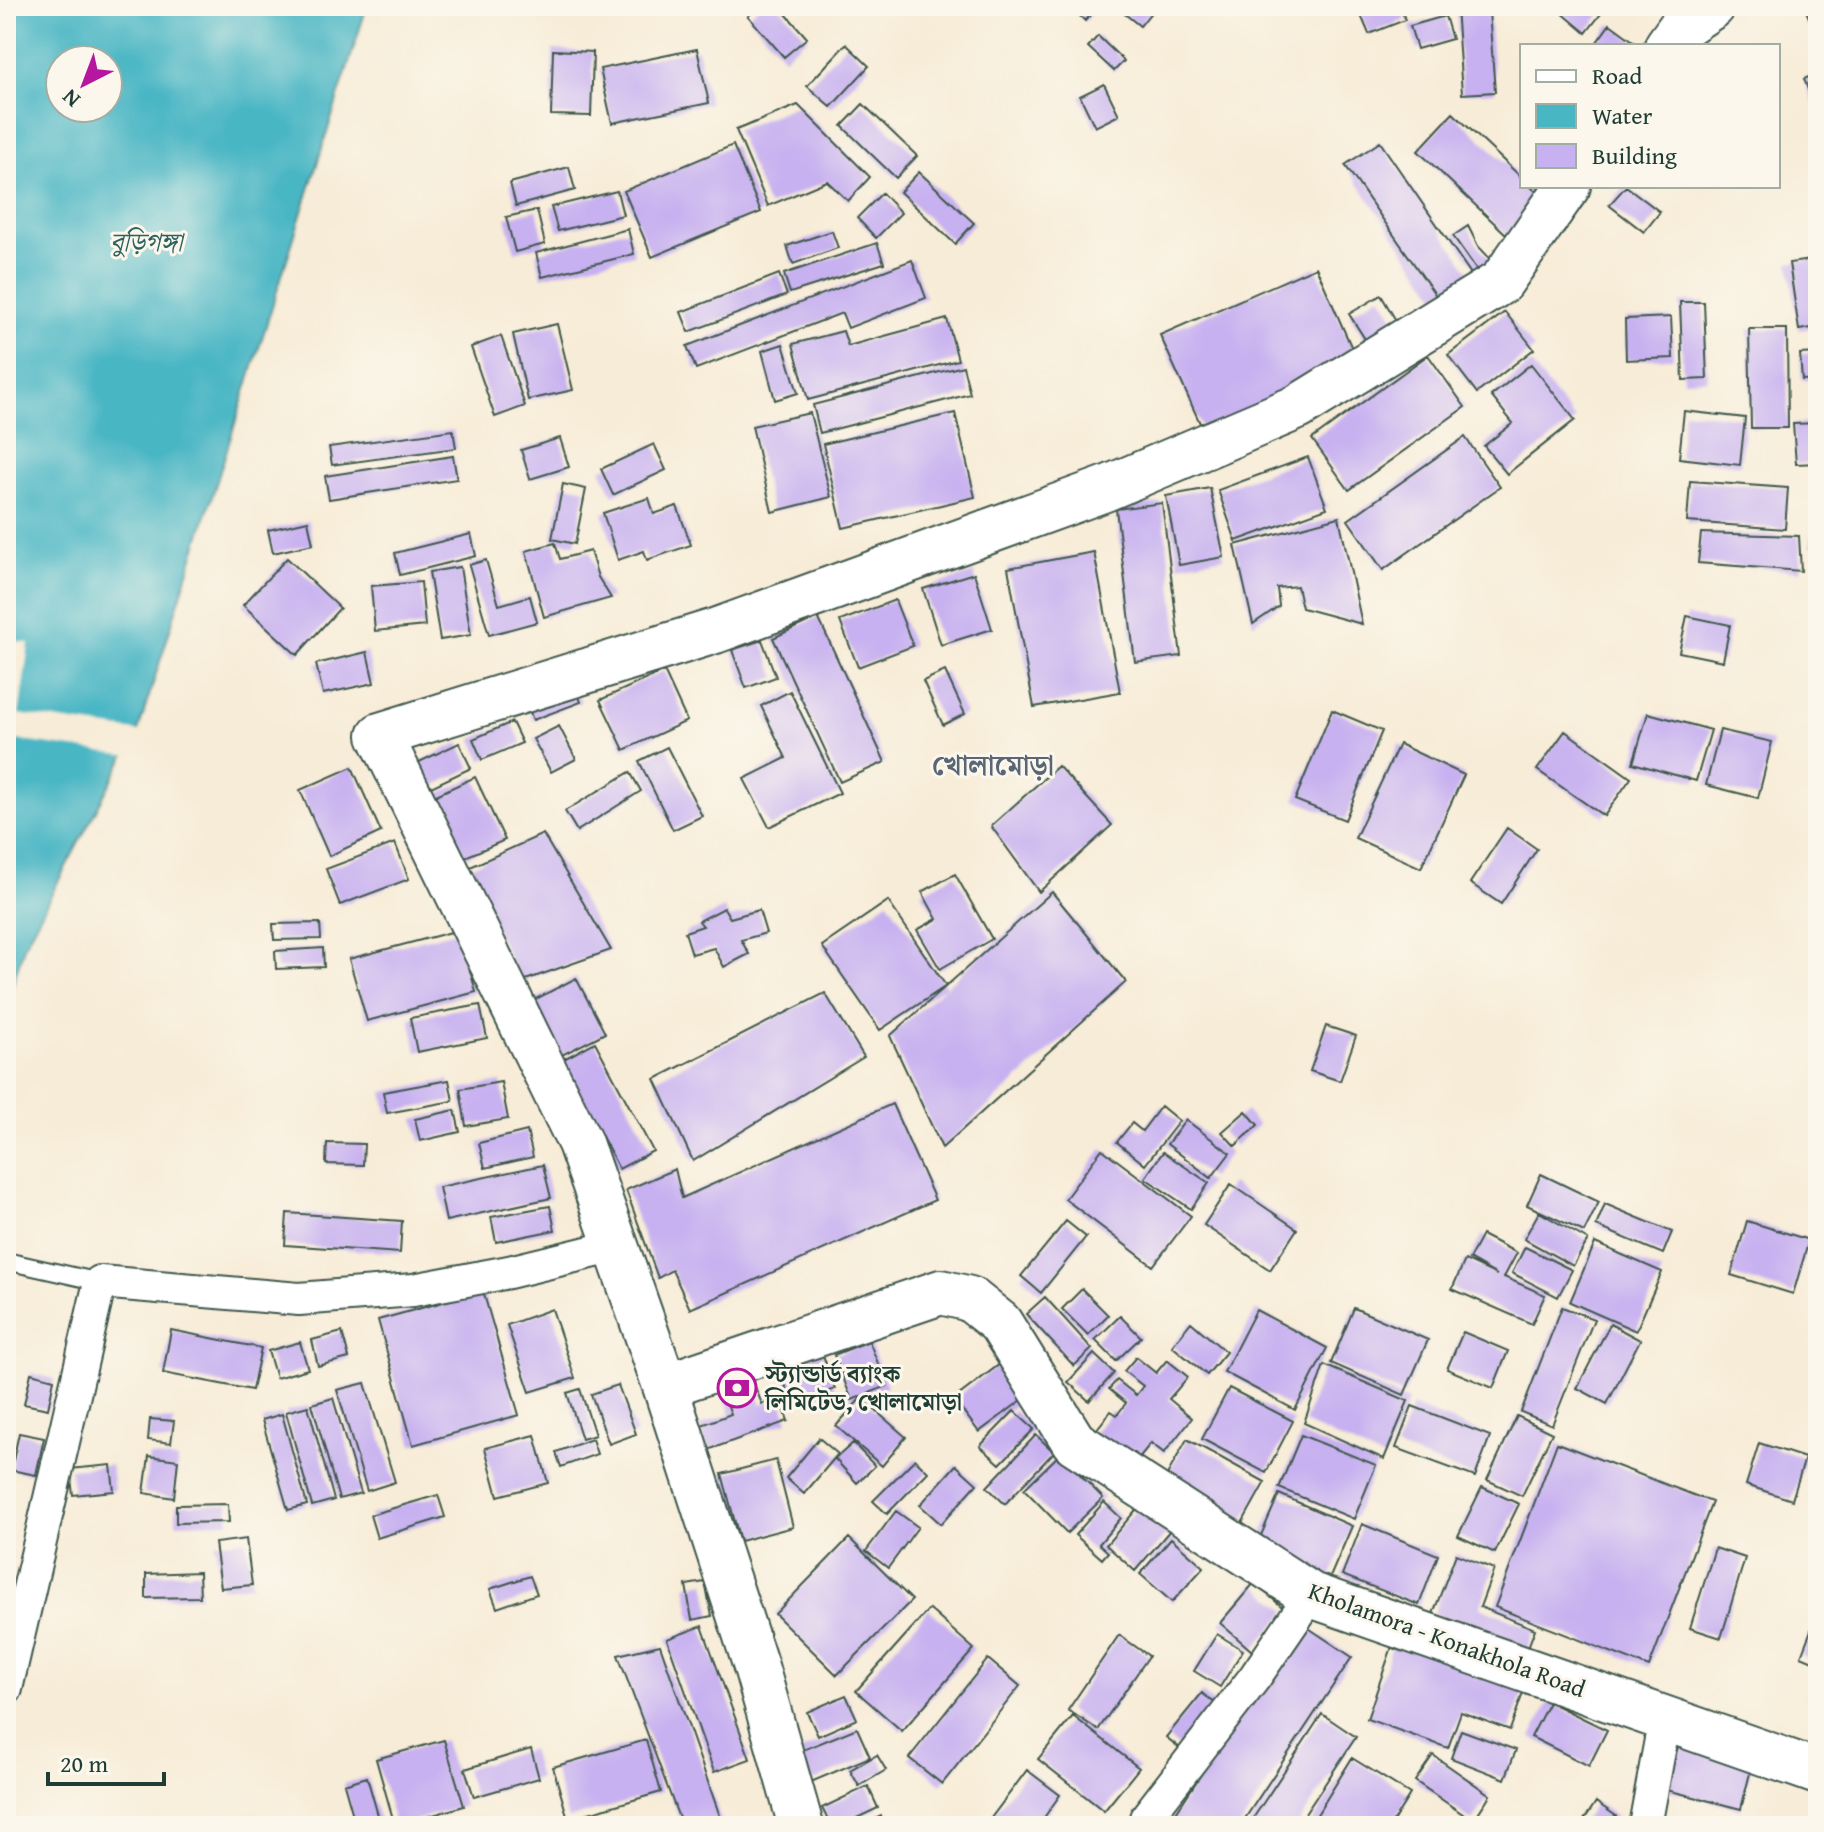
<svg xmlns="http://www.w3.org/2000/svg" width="1824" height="1832" viewBox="0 0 1824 1832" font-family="'Gentium Book Plus','Noto Serif Bengali',serif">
<rect width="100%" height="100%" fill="#fbf7ec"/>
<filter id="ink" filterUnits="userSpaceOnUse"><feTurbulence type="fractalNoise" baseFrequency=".0125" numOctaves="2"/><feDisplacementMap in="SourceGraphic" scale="16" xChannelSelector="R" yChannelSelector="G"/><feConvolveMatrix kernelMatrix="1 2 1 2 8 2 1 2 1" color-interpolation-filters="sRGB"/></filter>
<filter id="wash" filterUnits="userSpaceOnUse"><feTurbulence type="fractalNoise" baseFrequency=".006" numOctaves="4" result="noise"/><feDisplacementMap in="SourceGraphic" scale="32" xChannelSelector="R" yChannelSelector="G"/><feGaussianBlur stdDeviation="1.8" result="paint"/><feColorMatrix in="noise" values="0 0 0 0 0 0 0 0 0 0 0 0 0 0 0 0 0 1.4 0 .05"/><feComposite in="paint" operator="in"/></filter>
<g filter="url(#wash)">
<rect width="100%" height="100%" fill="#f7ecd7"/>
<path fill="#49b6c4" stroke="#347a7c" stroke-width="2" fill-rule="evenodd" d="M6 6H367L138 731 25 944 6 1006ZM60 60H108V108H60Z"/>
<path fill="#f7ecd7" d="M6 640 29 643 19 714 142 732 129 756 17 740 6 819Z"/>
<g id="blocks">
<path fill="#c7b1f0" d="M760 6H779L807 38 784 57 748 16Z
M1070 6H1099L1085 21Z
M1115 6H1156L1140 26Z
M1379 6H1400L1405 20 1369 34 1360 13Z
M1456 6H1523V9L1489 11 1495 92 1462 94Z
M1554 6H1607L1586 33Z
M1804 6H1818V39Z
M1445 16 1452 39 1417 49 1410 26Z
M1610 24 1640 46H1594Z
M1098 36 1124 61 1114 71 1088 47Z
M846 44 869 66 831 107 807 86Z
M697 49 709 103 612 123 600 69Z
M553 50 593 52 591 116 551 115Z
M1818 73V115L1804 79Z
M1104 84 1119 115 1095 127 1080 96Z
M863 104 917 156 896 178 842 126Z
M798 105 870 177 848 201 827 181 768 206 736 130Z
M1453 113 1522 178V186H1530L1542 197 1507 235 1418 151Z
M1380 142 1471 274 1437 297 1345 165Z
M733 145 761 212 652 257 624 191Z
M569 167 575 190 516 206 510 183Z
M919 172 974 223 955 244 900 192Z
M1626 186 1660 212 1644 232 1609 205Z
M617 191 623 215 558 231 551 207Z
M882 193 901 213 876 238 857 218Z
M537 210 545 244 515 252 506 217Z
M1468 226 1478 246 1497 266 1482 277 1453 236Z
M628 229 634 254 542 277 536 253Z
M832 231 838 248 793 264 787 246Z
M877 243 884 263 790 293 784 274Z
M1818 259V327L1799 330 1789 263Z
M912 260 926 298 848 328 842 313 696 369 687 346Z
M1316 267 1358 362 1203 430 1160 335Z
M779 274 787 295 689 332 681 312Z
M1381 295 1402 331 1372 350 1349 314Z
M1680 302H1704L1707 379 1683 380Z
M1505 312 1534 349 1477 393 1448 355Z
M1671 317 1673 358 1626 360 1625 319Z
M947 319 958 360 808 400 793 344 843 331 848 346Z
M557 324 573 390 528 400 513 334Z
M1749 329H1787L1788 428H1751Z
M501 336 525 406 495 417 471 347Z
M783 344 798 393 775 400 762 351Z
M1818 353V379L1802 380 1800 354Z
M1428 355 1465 407 1349 490 1312 439Z
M1531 364 1575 420 1507 474 1484 446 1513 423 1491 396Z
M963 366 970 394 820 433 813 405Z
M1684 411 1745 418 1740 465 1679 458Z
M810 413 831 497 772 512 752 426Z
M955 413 975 497 843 528 823 444Z
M1818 423V463L1796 464 1793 424Z
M453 430 456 448 332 465 329 447Z
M1465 437 1500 487 1383 570 1348 520Z
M560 438 569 467 530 479 521 450Z
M654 444 666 470 613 495 601 469Z
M453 456 457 479 329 499 325 476Z
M1308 457 1327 508 1236 541 1218 490Z
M1690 481 1788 488 1785 529 1687 522Z
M563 484 586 489 575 544 552 539Z
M1210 488 1224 557 1179 565 1166 496Z
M1815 489 1818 490V546H1811Z
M649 498 654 514 677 506 691 545 647 560 644 551 618 560 603 513Z
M1162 503 1181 656 1135 662 1116 509Z
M1339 517 1362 624 1302 608 1297 586 1277 588 1279 606 1253 624 1235 545Z
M308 521 313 544 273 553 268 530Z
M1701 533 1799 536 1801 571 1698 563Z
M471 534 476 556 400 575 395 553Z
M555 543 560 559 590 551 598 577 611 598 544 617 526 551Z
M1094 552 1120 692 1034 707 1008 568Z
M287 558 340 608 297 655 243 605Z
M486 560 499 605 530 596 537 622 489 635 469 565Z
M460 567 471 635 440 640 429 572Z
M974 573 992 629 941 645 923 589Z
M421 582 425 626 375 631 371 586Z
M895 600 913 646 858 667 840 621Z
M1687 616 1730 625 1723 661 1679 652Z
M818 617 885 762 840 782 773 638Z
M762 640 776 677 746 688 732 650Z
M367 652 374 683 323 694 316 664Z
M664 671 687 721 624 750 600 700Z
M945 671 965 714 943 725 923 681Z
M573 681 581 702 533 720 525 699Z
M790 691 840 793 769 827 744 779 786 758 761 706Z
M1332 710 1382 731 1345 820 1295 800Z
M1648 713 1711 730 1696 781 1633 763Z
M512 722 522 743 482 760 473 739Z
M559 726 576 759 551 772 533 739Z
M1720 730 1772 742 1758 798 1706 785Z
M1565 731 1631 778 1604 816 1537 770Z
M459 743 471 768 429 788 417 763Z
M1399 744 1464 775 1421 868 1355 838Z
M667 747 702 816 673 830 639 761Z
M1058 766 1112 825 1039 892 991 826Z
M352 767 381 832 329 856 300 790Z
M630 772 641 791 577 831 565 811Z
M475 777 505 840 463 858 434 796Z
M1507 828 1537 849 1501 904 1470 883Z
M543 834 611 950 520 982 468 868Z
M395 843 409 879 340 905 326 869Z
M955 874 992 939 940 969 917 930 937 919 922 892Z
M1052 892 1126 982 942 1148 890 1036Z
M888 901 946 986 880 1030 822 946Z
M724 908 730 918 759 910 766 933 741 940 749 954 724 967 714 948 692 954 685 932 703 926 699 921Z
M320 923 321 939 274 940 273 924Z
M459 930 476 992 367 1021 349 959Z
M323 948 324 967 276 969 275 951Z
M576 978 605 1033 560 1056 532 1001Z
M825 993 864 1057 693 1161 655 1079Z
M480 1005 487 1038 417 1052 410 1018Z
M1326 1026 1356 1036 1340 1081 1310 1071Z
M595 1042 653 1151 619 1169 562 1060Z
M449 1080 453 1101 387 1113 383 1092Z
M501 1082 508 1119 466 1126 460 1089Z
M892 1104 935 1200 690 1309 672 1270 658 1278 626 1190 675 1169 682 1198Z
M1161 1106 1179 1121 1145 1165 1117 1142 1132 1123 1142 1131Z
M455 1110 460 1132 420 1141 415 1119Z
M1246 1111 1258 1125 1235 1146 1222 1132Z
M1186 1120 1230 1153 1211 1178 1167 1144Z
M527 1131 533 1157 485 1168 479 1143Z
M327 1143 364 1144 363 1165 326 1164Z
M1102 1149 1191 1216 1153 1266 1065 1199Z
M1163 1152 1209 1183 1191 1209 1145 1178Z
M543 1165 551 1198 446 1221 439 1187Z
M1541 1174 1599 1202 1584 1232 1527 1205Z
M1231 1184 1297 1229 1270 1270 1204 1225Z
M1605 1204 1672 1232 1663 1254 1596 1226Z
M550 1206 555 1230 496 1242 491 1217Z
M1539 1212 1588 1240 1573 1266 1524 1239Z
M287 1213 402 1221 400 1253 285 1245Z
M1066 1221 1086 1237 1041 1293 1021 1276Z
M1747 1221 1809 1240 1793 1294 1731 1275Z
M1482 1235 1517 1253 1504 1277 1545 1295 1532 1324 1452 1289 1465 1260 1497 1275 1469 1259Z
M1595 1243 1662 1272 1636 1331 1570 1302Z
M1525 1247 1572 1270 1558 1297 1512 1273Z
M1082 1289 1108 1315 1088 1335 1062 1309Z
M483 1291 519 1415 413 1445 378 1320Z
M1045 1297 1092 1349 1074 1366 1026 1314Z
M1562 1307 1594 1319 1552 1425 1521 1412Z
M1354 1308 1428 1340 1404 1395 1331 1363Z
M552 1309 575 1378 530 1392 507 1325Z
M1256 1310 1327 1348 1295 1410 1224 1372Z
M1120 1316 1141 1337 1116 1361 1095 1340Z
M1191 1322 1226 1352 1207 1375 1172 1346Z
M1610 1324 1640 1340 1607 1404 1577 1388Z
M171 1330 261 1348 252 1390 163 1373Z
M342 1332 349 1358 318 1366 312 1340Z
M1463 1332 1508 1351 1493 1388 1447 1369Z
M869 1341 887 1386 852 1400 834 1355Z
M300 1342 308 1369 276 1378 268 1351Z
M820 1347 835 1389 792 1404 777 1362Z
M1094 1354 1114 1373 1089 1401 1068 1382Z
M1136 1357 1156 1373 1167 1360 1188 1377 1169 1399 1192 1418 1164 1453 1151 1443 1138 1459 1093 1434 1111 1411 1117 1415 1126 1403 1109 1389 1117 1380 1136 1395 1143 1386 1124 1371Z
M1000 1364 1026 1397 979 1432 954 1399Z
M1324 1365 1408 1401 1384 1459 1304 1423Z
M31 1373 54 1379 48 1409 24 1404Z
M751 1377 762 1404 780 1397 788 1421 708 1450 699 1426 731 1414 721 1388Z
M365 1383 395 1482 367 1491 337 1390Z
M618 1385 636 1434 609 1444 591 1394Z
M1229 1388 1293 1421 1266 1473 1202 1439Z
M580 1389 595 1435 582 1439 567 1393Z
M333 1398 361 1493 339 1499 312 1404Z
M861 1398 906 1437 882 1466 836 1426Z
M308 1406 334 1500 312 1506 286 1412Z
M1412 1406 1490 1436 1475 1477 1396 1448Z
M1014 1411 1034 1429 1000 1464 980 1446Z
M282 1414 307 1505 288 1510 262 1420Z
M1517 1416 1552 1433 1522 1496 1487 1480Z
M150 1419 174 1421 171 1443 148 1440Z
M19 1433 44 1438 36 1475 11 1470Z
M535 1435 548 1483 498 1496 485 1448Z
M1036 1435 1054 1452 1005 1504 987 1487Z
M1301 1435 1376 1465 1354 1519 1279 1488Z
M819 1438 838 1454 804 1494 786 1478Z
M592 1439 597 1454 561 1467 556 1452Z
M1187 1439 1265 1482 1236 1534 1158 1491Z
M853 1443 875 1466 857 1483 835 1459Z
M1557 1443 1712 1502 1649 1667 1495 1607Z
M1759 1443 1805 1458 1792 1500 1746 1485Z
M1060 1454 1103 1498 1067 1533 1024 1489Z
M149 1456 178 1460 174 1498 144 1493Z
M915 1459 928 1472 887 1514 873 1501Z
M776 1460 793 1527 740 1541 722 1474Z
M111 1465 114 1491 73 1495 70 1469Z
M956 1465 977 1484 941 1524 920 1505Z
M1482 1487 1519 1504 1495 1553 1458 1536Z
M1279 1494 1352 1526 1328 1582 1255 1549Z
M438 1495 445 1517 377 1538 370 1515Z
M1104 1502 1121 1518 1099 1544 1108 1552 1102 1559 1075 1535Z
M228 1504 229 1522 176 1523V1505Z
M1141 1504 1171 1529 1135 1571 1106 1545Z
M896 1511 918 1527 888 1568 866 1551Z
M1362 1524 1438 1555 1419 1605 1342 1575Z
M849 1538 912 1600 837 1675 775 1614Z
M1171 1538 1204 1567 1172 1602 1140 1574Z
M246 1539 252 1585 221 1588 215 1543Z
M1715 1548 1745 1558 1721 1638 1690 1628Z
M1456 1554 1494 1569 1480 1607 1535 1629 1527 1650 1433 1614Z
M199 1572 200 1597 146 1598V1574Z
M530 1576 537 1594 497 1608 490 1589Z
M705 1582 712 1616 692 1620 686 1585Z
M1254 1583 1287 1611 1252 1651 1220 1623Z
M929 1609 974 1649 902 1731 856 1691Z
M1818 1612V1663L1801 1656Z
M1301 1623 1352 1657 1240 1826H1167Z
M702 1626 750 1759 714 1772 667 1639Z
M1217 1634 1243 1650 1220 1687 1194 1671Z
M1119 1635 1149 1656 1098 1730 1068 1710Z
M1395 1638 1526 1684 1510 1730 1461 1712 1448 1748 1367 1719Z
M660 1645 723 1825 720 1826H682L618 1655Z
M988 1659 1020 1686 942 1784 909 1758Z
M1202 1693 1221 1708 1185 1752 1166 1737Z
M846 1695 857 1719 818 1736 807 1712Z
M1549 1702 1607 1730 1589 1766 1531 1737Z
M1322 1714 1356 1737 1297 1826H1248Z
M1073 1716 1139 1768 1104 1811 1038 1759Z
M857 1728 870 1757 811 1782 798 1752Z
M1461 1730 1516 1750 1505 1779 1451 1758Z
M1681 1734 1755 1753 1741 1809 1667 1790Z
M444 1740 464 1806 395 1826 376 1759Z
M646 1740 661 1792 568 1819 553 1767Z
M531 1749 539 1778 474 1797 465 1769Z
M877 1755 886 1770 859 1786 850 1770Z
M1433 1755 1490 1795 1473 1821 1415 1781Z
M1352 1758 1410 1794 1390 1826H1310Z
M1027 1770 1060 1795 1038 1826H985Z
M367 1777 381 1826H356L344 1784Z
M868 1786 878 1808 840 1826H831L822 1808Z
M1596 1802 1616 1816 1609 1826H1580Z
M881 1816 885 1826H860Z"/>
</g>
</g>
<g filter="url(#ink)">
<use href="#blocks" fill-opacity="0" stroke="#3f574c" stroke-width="2"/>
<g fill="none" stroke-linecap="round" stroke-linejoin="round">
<g stroke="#3f574c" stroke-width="20">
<path id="lane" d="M6 1261 100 1282"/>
</g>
<g stroke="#3f574c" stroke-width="36">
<path id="street" d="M6 1689 100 1282 299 1299 413 1290 509 1272 616 1246
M1144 1826 1146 1818 1255 1677 1311 1595
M1645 1826 1665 1718"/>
</g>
<g stroke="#3f574c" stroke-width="48">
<path id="secondary" d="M1667 46 1680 28 1713 6
M665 1386 580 1143 380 735 715 631 1105 489 1298 407 1501 282 1568 186
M801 1826 757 1670 665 1386 941 1292 970 1299 1000 1323 1074 1442 1311 1595 1818 1772"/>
</g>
<use href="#lane" stroke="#fff" stroke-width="16"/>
<use href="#street" stroke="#fff" stroke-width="32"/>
<use href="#secondary" stroke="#fff" stroke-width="44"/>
</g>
</g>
<defs>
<g id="bank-ring" transform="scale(2)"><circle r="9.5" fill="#fbf7ec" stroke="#b5179e" stroke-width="1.5"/><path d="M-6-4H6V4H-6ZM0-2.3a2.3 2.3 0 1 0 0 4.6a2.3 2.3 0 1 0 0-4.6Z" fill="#b5179e"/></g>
</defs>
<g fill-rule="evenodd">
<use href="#bank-ring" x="737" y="1388"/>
</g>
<g text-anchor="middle" stroke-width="6" stroke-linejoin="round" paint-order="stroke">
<g font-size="24" font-weight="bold" fill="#1f3d34" stroke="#fbf7ec" text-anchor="start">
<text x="765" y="1382">স্ট্যান্ডার্ড ব্যাংক<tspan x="765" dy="28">লিমিটেড, খোলামোড়া</tspan></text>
</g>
<g font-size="24" fill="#1f3d34" stroke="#fbf7ec">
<text transform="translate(1447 1640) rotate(20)" y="8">Kholamora - Konakhola Road</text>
</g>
<g font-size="26" font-style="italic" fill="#2c615f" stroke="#fbf7ec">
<text x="146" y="251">বুড়িগঙ্গা</text>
</g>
<g font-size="28" font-weight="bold" fill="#5a6676" stroke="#fbf7ec">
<text x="993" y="775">খোলামোড়া</text>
</g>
</g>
<rect width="1824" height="1832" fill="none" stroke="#fbf7ec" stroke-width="32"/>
<rect x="1520" y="44" width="260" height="144" fill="#fbf7ec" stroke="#a3ada2" stroke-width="2"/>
<rect x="1536" y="70" width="40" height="12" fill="#ffffff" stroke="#a3ada2" stroke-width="2"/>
<text x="1592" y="84" font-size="24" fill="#1f3d34">Road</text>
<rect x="1536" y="104" width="40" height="24" fill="#49b6c4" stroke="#a3ada2" stroke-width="2"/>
<text x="1592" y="124" font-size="24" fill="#1f3d34">Water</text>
<rect x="1536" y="144" width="40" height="24" fill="#c7b1f0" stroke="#a3ada2" stroke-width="2"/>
<text x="1592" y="164" font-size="24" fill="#1f3d34">Building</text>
<g transform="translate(84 84) rotate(222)"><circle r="38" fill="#fbf7ec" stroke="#a3ada2" stroke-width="2"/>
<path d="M0-6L14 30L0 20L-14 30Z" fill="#b5179e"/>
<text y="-12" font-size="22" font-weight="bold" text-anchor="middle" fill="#1f3d34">N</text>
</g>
<path d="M48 1772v12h116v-12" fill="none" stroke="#1f3d34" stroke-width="4"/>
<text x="60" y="1772" font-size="24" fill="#1f3d34" stroke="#fbf7ec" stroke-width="6" paint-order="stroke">20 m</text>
</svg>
